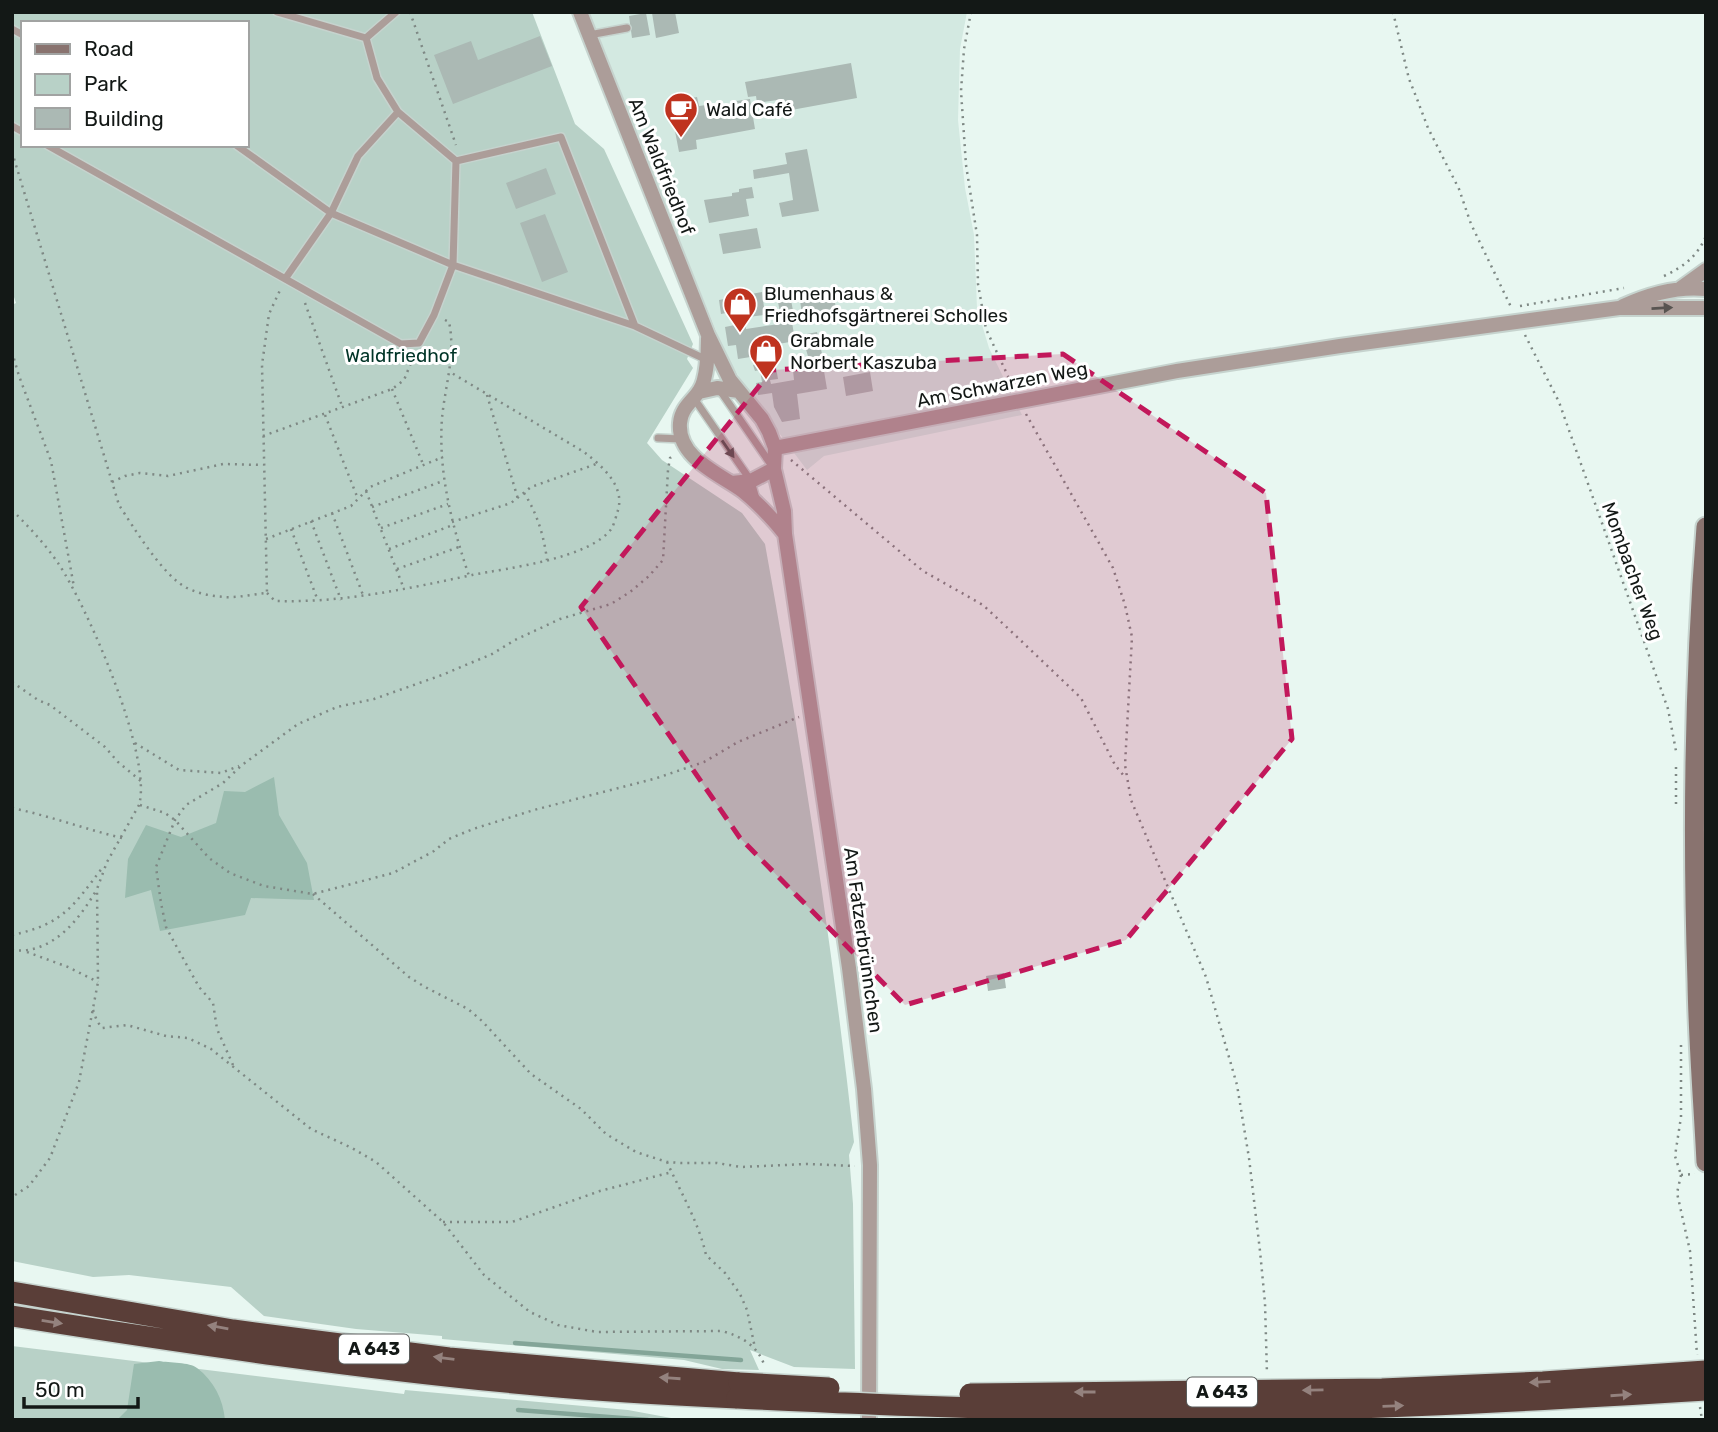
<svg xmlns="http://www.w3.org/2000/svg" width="1718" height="1432" viewBox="0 0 1718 1432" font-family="Rubik,sans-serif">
<rect width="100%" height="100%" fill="#e8f7f1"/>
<path fill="#d3e9e1" d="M586 12H967L960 49 958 120 965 188 974 235 977 308 989 348 1022 415 824 456 807 470 748 392 726 355Z"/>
<path fill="#b8d1c7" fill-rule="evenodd" d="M12 12H532L575 124 604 149 693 344 687 359 693 368 647 443 662 460 742 513 765 544C801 743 832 942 854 1142L849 1155 853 1204 855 1369 794 1367 750 1350 759 1370 722 1369 684 1360 442 1339V1336L356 1329 264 1316 231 1287 129 1275 93 1277 12 1261V305L16 303 12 291ZM23 23H247V145H23Z
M12 1346 404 1394 405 1390 628 1410 682 1420H12Z"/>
<path fill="#9abcaf" d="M274 777 279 815 307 863 314 900 251 898 245 915 160 931 151 890 125 898 128 859 146 825 181 837 216 823 224 791 245 792Z
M159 1361C169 1363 190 1362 197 1368 214 1381 223 1399 225 1420H117L127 1410 134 1364Z"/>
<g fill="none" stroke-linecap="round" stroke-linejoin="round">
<path stroke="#83a598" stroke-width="4.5" d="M515 1343 741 1360
M518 1410 648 1420"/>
</g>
<path fill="#abb9b4" d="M654 12H675L679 33 656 38 652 13Z
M646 13 650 35 632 38 629 16Z
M540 36 552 66 453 104 434 55 471 41 478 60Z
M851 63 857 98 786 111 784 99 757 103 756 96 748 97 745 82Z
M697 97 699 106 714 104 716 118 739 114 736 101 750 99 755 129 696 140 697 149 679 152 674 126 682 125 679 110 683 109 682 100Z
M807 149 819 211 782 217 779 203 793 200 789 173 754 179 753 170 787 164 785 153Z
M546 168 556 194 516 209 506 183Z
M752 187 754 198 746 199 749 216 709 223 704 200 732 196V193L739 192V189Z
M545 214 568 272 542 282 520 223Z
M757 228 761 248 723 254 719 234Z
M762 292 765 315 732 319 731 312 721 314 719 300Z
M834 295 836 310 802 315 800 300Z
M791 300 794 316 781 318 778 302Z
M792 322 795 341 762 347 763 355 738 359 736 345 728 346 725 327 745 323 746 329Z
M817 332 823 358 809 360 802 335Z
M767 362 769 368 776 367 778 379 770 380 771 384 794 380 793 370 823 365 827 389 797 394 800 419 782 422 774 407 772 393 758 395 756 383 762 382 760 370 755 371 753 365Z
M870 372 873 391 846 396 843 377Z
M1004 973 1006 988 988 991 986 976Z"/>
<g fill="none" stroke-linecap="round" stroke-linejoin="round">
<g stroke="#c6d3ce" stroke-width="10">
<path id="service" d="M277 12 366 38 377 78 398 112 456 161 561 137 635 326 707 360
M12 29 23 35
M589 35 627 28
M366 38 396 12
M12 126 23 132
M47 145 401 344 419 343 434 315 453 265 456 161
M236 145 331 213 453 265 635 326
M285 279 331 213 358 156 398 112
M719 389 772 466
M693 397 751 481 756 499
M658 438 681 439"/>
</g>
<g stroke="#c6d3ce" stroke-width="18">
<path id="minor" d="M580 12 708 335 730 380 762 419 769 432 775 448 774 469 784 511 785 534 849 968 864 1089 870 1165 869 1420
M1681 288 1706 270
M1623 306C1649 294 1677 286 1706 289
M708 338C708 351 707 381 699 391 692 402 681 408 680 423 677 458 720 474 743 491 759 504 772 518 785 534
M699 392 717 388 739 391
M775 448 1177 371 1340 346 1619 308H1706
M732 483 751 481 774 469"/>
</g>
<g stroke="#c6d3ce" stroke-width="23">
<path id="secondary" d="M1706 527C1694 678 1692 830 1697 982 1698 1042 1703 1102 1706 1162"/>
</g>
<g stroke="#c6d3ce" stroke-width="24">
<path id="motorway" d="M12 1292 233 1330 449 1358 739 1383
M12 1316C190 1344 368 1370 547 1386 611 1392 674 1395 737 1398"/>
</g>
<path stroke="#7e8884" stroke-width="2.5" stroke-dasharray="2 5" stroke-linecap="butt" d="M410 12 456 145
M971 12 964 49 961 91 966 165 977 235 978 284 986 329 1014 389
M1393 12 1409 79 1417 99 1428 128 1459 189 1471 224 1511 307
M12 152 119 505C134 528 163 576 187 588 199 594 212 596 224 597 238 598 253 594 267 593L262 365 269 314 281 288
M1664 276C1683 267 1697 257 1706 236
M305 303 342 406
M1520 306 1624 288
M445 320 449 322C456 354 445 386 442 418 438 473 452 525 469 576
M1525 335 1559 402 1668 709 1676 751
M12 352 19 376 51 461 74 587
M392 389 423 464
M487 395 518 499
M1026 414 1113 568 1125 605 1132 637 1125 765 1131 800 1206 977 1237 1085 1249 1158 1260 1251 1265 1303 1267 1374
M325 415 358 499
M263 436 392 389 404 380 415 353
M791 460 923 571 983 605 1015 635 1081 698 1115 765 1124 776
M112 482 125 476 140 473 168 476 223 464 263 465
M366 491 404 589
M524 493C537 513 544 536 547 560
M372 507 443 481
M12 510C29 527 45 544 58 563 87 606 153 757 139 805L107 862 97 889 98 982 79 1082 50 1158 29 1186 12 1197
M332 513 363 595
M311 521 341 600
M452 522 511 503 531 487 599 463
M381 528 448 504
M291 529 318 601
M266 539 351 506 370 487 443 457
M389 549 453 525
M397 569 459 547
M267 593 275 601C343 603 406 589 472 575 507 568 590 559 612 528 614 524 616 517 617 513 627 487 602 466 584 452L450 372
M12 682 38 700 50 705 105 747 118 762 142 782
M135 743 179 770 221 773 239 766
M1676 804V765
M140 805 165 813 175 820 209 858 230 873 264 886 313 894 393 873 434 851 449 839 473 829 534 810 657 778 704 762 738 742 799 717
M12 808C50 816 85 829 122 838
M313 894 409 977 425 987 468 1009 482 1021 531 1074 581 1109 606 1134 636 1152 667 1162 681 1163H717L741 1167 807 1164 855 1166
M12 935C64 924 73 906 103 867
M12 950C52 955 79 920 97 889
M27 952 68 967 98 982
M93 1010 97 1021 102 1028 127 1025 166 1036 188 1038 211 1049 311 1129 352 1148 376 1162 443 1222 484 1275 530 1312 543 1318 558 1325 597 1332 722 1331C743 1337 758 1346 765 1367
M1681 1045V1117L1675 1156 1681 1175
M233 1065 217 1029 213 1003 199 987 174 942 166 927 161 903 156 867 175 820 186 805 223 783 242 765 298 724 337 707 374 699 442 675 492 654 515 640 560 619 611 604 630 592 649 576 663 560 668 470 670 458 674 455
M667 1162C681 1193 699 1223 706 1255L725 1273 740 1294 747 1310 755 1348
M1681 1175 1677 1193 1690 1251 1697 1355
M1681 1175 1695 1174
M443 1222H512L600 1191 672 1172
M1700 1407 1702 1420"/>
<use href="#service" stroke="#ac9d99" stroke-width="7"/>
<use href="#minor" stroke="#ac9d99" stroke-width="14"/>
<use href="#secondary" stroke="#89736f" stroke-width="19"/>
<use href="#motorway" stroke="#5a3e38" stroke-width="21"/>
<g stroke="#c6d3ce" stroke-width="24" stroke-linecap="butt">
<path id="motorway-bridge" d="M739 1383 829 1388
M970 1394 1382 1389 1543 1382 1706 1371
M737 1398C866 1404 995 1410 1124 1411 1318 1413 1512 1402 1706 1390"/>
</g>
<use href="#motorway-bridge" stroke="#5a3e38" stroke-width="21"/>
</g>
<defs><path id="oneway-solid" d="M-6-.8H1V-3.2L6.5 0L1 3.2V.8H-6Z" transform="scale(1.75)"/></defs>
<g fill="#585451">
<use href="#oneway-solid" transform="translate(1662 308) rotate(-3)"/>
<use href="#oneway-solid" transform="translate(728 449) rotate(55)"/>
</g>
<g fill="#94827e">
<use href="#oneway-solid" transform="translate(52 1322) rotate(9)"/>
<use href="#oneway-solid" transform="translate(218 1327) rotate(-170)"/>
<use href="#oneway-solid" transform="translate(444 1358) rotate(-173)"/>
<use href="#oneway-solid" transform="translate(670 1378) rotate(-176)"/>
<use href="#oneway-solid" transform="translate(1540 1382) rotate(177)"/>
<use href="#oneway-solid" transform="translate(1313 1390) rotate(179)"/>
<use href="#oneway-solid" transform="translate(1085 1392) rotate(-180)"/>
<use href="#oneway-solid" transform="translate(1621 1395) rotate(-4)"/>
<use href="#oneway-solid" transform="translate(1393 1406) rotate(-2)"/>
</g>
<path fill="#c2185b" fill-opacity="0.2" stroke="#c2185b" stroke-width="5" stroke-dasharray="14 9" stroke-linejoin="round" d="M1063 354 1266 493 1292 739 1126 940 905 1005 740 838 581 607 772 370Z"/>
<defs>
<g id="cafe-pin" transform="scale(1.75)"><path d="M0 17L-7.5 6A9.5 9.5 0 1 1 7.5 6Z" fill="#bf331f" stroke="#fff"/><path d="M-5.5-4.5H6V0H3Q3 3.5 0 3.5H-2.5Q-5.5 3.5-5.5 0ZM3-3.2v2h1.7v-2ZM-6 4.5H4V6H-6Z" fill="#fff"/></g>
<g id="shop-pin" transform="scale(1.75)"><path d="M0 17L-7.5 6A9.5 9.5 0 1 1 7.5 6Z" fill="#bf331f" stroke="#fff"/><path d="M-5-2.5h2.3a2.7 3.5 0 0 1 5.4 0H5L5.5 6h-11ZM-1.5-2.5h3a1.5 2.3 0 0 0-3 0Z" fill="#fff"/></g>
</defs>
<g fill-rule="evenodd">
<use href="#cafe-pin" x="681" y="109"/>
<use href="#shop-pin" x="740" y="304"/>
<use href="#shop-pin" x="766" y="351"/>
</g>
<g text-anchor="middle" stroke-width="6" stroke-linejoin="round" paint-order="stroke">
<g fill="#fff" stroke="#5a5d5c" stroke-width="2">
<rect x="339" y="1334.5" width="70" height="29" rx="5"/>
<rect x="1187" y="1377.5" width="70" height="29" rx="5"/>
</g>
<g font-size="18" font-weight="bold" fill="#131816">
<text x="374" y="1355">A 643</text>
<text x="1222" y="1398">A 643</text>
</g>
<g font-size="19" fill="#131816" stroke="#fff" text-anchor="start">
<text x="706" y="116">Wald Café</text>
<text x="764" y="300">Blumenhaus &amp;<tspan x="764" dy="22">Friedhofsgärtnerei Scholles</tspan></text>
<text x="790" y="347">Grabmale<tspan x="790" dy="22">Norbert Kaszuba</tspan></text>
</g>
<g font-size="19" fill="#131816" stroke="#fff">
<text transform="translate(662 166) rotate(68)" y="7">Am Waldfriedhof</text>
<text transform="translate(1002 384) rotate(-11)" y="7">Am Schwarzen Weg</text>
<text transform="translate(1633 571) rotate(70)" y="7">Mombacher Weg</text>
<text transform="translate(864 940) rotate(82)" y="7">Am Fatzerbrünnchen</text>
</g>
<g font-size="19" fill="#013427" stroke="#fff">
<text x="401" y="362">Waldfriedhof</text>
</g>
</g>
<rect width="1718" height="1432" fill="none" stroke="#131816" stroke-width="28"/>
<rect x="21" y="21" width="228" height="126" fill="#ffffff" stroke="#a1a3a2" stroke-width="2"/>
<rect x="35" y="44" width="35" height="10" fill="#89736f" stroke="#a1a3a2" stroke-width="2"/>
<text x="84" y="56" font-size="21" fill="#131816">Road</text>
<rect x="35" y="74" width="35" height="21" fill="#b8d1c7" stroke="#a1a3a2" stroke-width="2"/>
<text x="84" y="91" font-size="21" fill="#131816">Park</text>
<rect x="35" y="108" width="35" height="21" fill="#abb9b4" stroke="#a1a3a2" stroke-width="2"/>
<text x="84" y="126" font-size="21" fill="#131816">Building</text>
<path d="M24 1397v10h114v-10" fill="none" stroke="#131816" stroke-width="3.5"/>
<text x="35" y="1397" font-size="21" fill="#131816" stroke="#ffffff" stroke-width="5" paint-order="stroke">50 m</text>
</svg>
